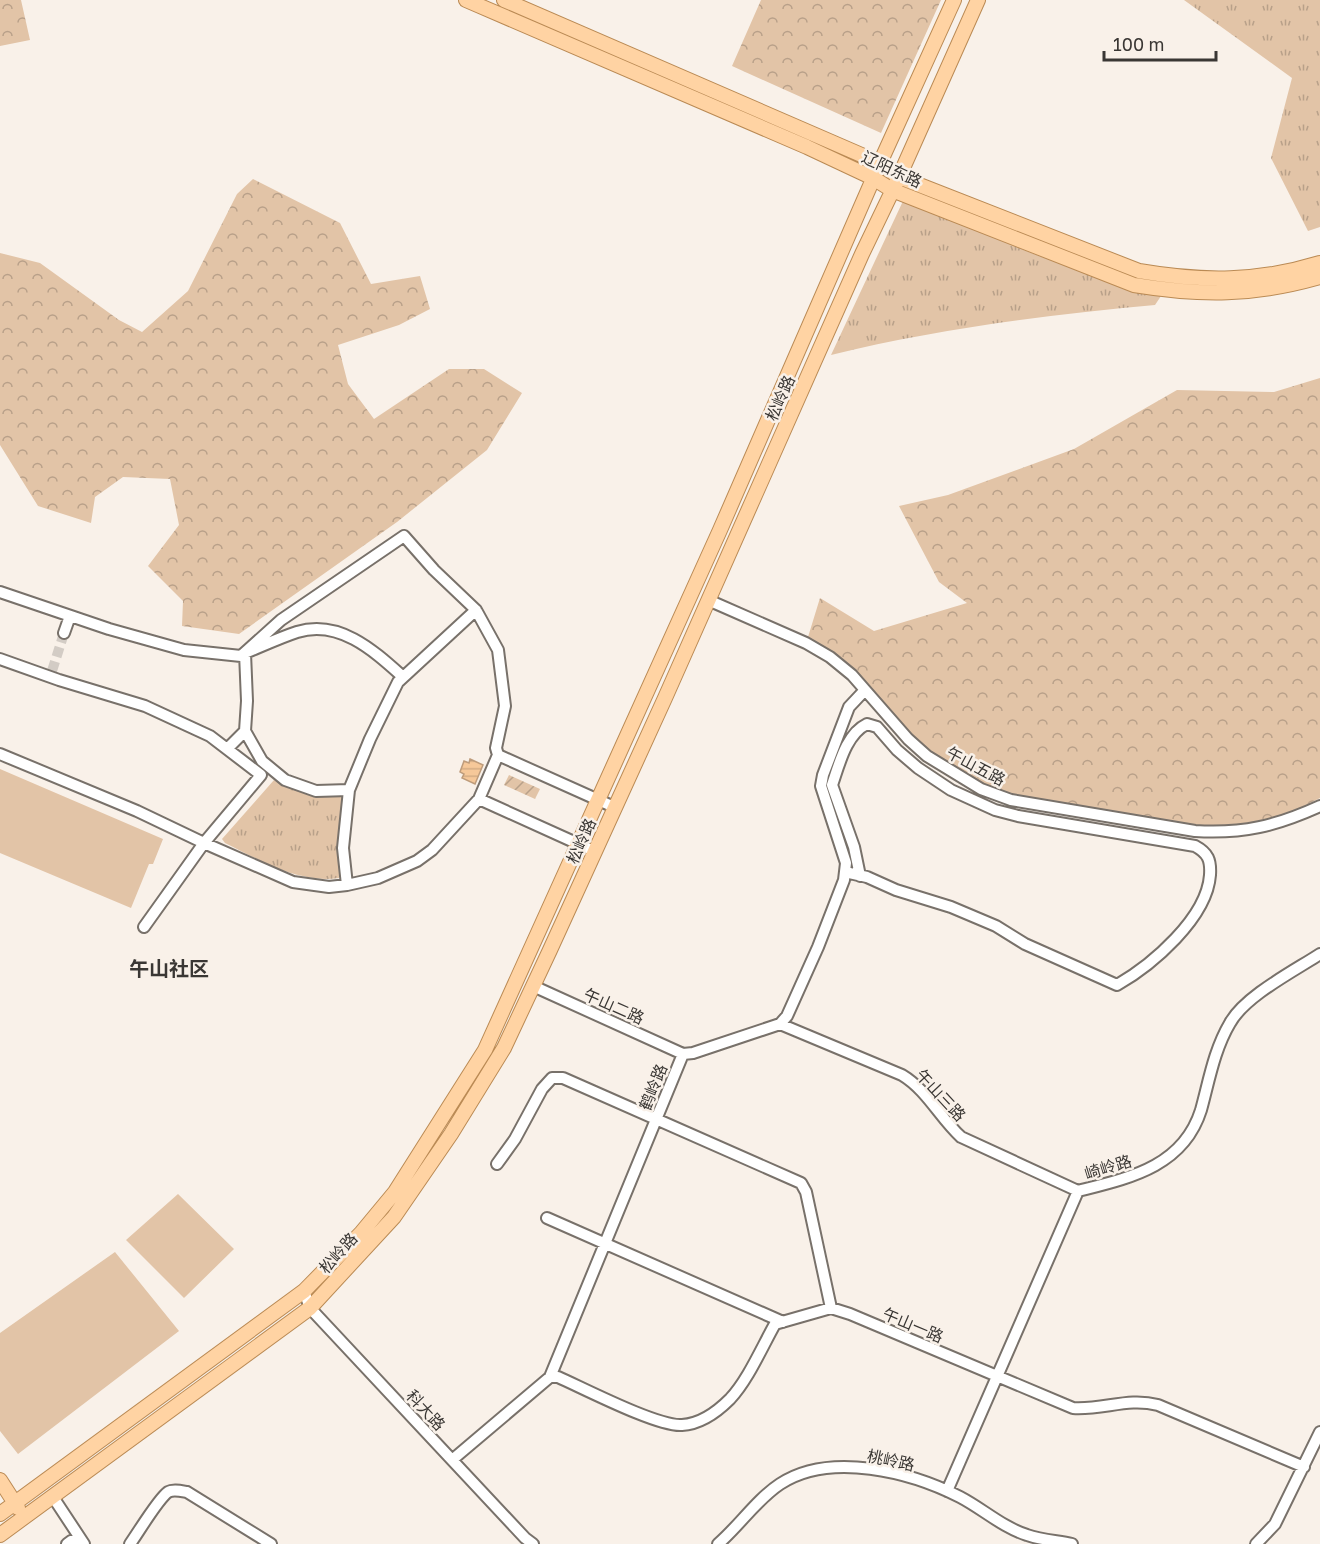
<svg xmlns="http://www.w3.org/2000/svg" width="1320" height="1544" viewBox="0 0 1320 1544" font-family="'Golos Text','Noto Sans SC',sans-serif">
<defs>
<pattern id="grass-tufts" width="24" height="20" patternUnits="userSpaceOnUse" patternTransform="scale(1.5)"><rect width="24" height="20" fill="#e2c4a7"/><path d="M3 7l-1-3M5 7V3M7 7l1-3M15 17l-1-3M17 17v-4M19 17l1-3" fill="none" stroke="#b8a089"/></pattern>
<pattern id="forest-crowns" width="20" height="18" patternUnits="userSpaceOnUse" patternTransform="scale(1.5)"><rect width="20" height="18" fill="#e2c4a7"/><path d="M2 6a3 3 0 1 1 6 0M12 15a3 3 0 1 1 6 0" fill="none" stroke="#b8a089"/></pattern>
<pattern id="garden-furrows" width="10" height="10" patternUnits="userSpaceOnUse" patternTransform="scale(1.5)"><rect width="10" height="10" fill="#e2c4a7"/><path d="M-1 1l2-2M0 10L10 0M9 11l2-2" fill="none" stroke="#b8a089"/></pattern>
<pattern id="water-rules" width="6" height="5" patternUnits="userSpaceOnUse" patternTransform="scale(1.5)"><rect width="6" height="5" fill="#f6c899"/><path d="M0 2.5h6" fill="none" stroke="#d4ac84"/></pattern>
</defs>
<rect width="100%" height="100%" fill="#f9f1e9"/>
<path fill="url(#grass-tufts)" d="M1184 0H1320V227L1308 231 1271 158 1292 78Z
M903 201 1039 256 1161 296 1155 305C1046 315 937 329 831 355Z
M274 780C300 795 312 794 342 795L339 878C298 884 260 860 225 843L222 839Z"/>
<path fill="url(#forest-crowns)" d="M0 0H21L30 40 0 46Z
M761 0H941L881 133 732 66Z
M253 179 340 223 371 284 420 276 430 309 399 325 338 345 348 384 374 419 449 369H484L522 393 487 450 397 522 239 634 182 626 183 601 148 566 179 525 170 479 123 477 95 497 91 523 38 506 0 445V253L40 263 119 320 142 332 188 291 237 194Z
M1320 378V798L1283 817 1235 827 1190 826 1013 796 980 783 938 759 905 733 881 700 862 679 838 658 808 637 820 598 874 631 967 603 939 582 899 506 948 495 1074 449 1177 390 1274 392Z"/>
<path fill="url(#garden-furrows)" d="M509 775 540 789 535 799 504 785Z"/>
<path fill="#e2c4a7" d="M0 769 163 839 153 864H149L131 908 0 853Z
M178 1194 234 1249 184 1298 126 1240Z
M115 1252 179 1331 18 1454 0 1431V1333Z"/>
<path fill="url(#water-rules)" stroke="#be9c7b" stroke-width="1.5" d="M470 759 483 765 475 784 462 778 464 774 460 772 464 761 469 763Z"/>
<g fill="none" stroke-linecap="round" stroke-linejoin="round">
<path stroke="#d3ccc5" stroke-width="10" stroke-dasharray="10 5" stroke-linecap="butt" d="M52 671 64 633"/>
<g stroke="#78716a" stroke-width="14">
<path id="minor" d="M0 592 109 629 184 650 241 656 281 620 404 536 434 570 476 610 498 650 505 706 496 748 498 755 479 799 432 850 417 861 378 878 347 885 329 887 293 882 204 843 137 811 0 754
M708 600 806 643 830 657 852 675 908 739 927 756 981 789 1011 800 1195 831C1243 834 1276 826 1320 806
M64 633 70 616
M0 659 59 680 145 706 210 736 261 775 204 843 144 927
M245 731 262 761 285 780 316 791 349 790
M228 748 245 731 247 701 245 653C262 646 279 638 297 632 339 619 373 650 402 676
M498 755 614 807
M479 799 594 851
M845 872 867 877 896 890 951 907 996 926 1025 944 1117 985C1152 965 1207 918 1210 875 1211 860 1208 853 1195 846L1018 816 995 810 951 790 918 768 897 750 877 727 867 724C846 734 839 765 832 785L854 847 860 876
M347 885 343 848 349 790 370 739 398 682 476 610
M533 986 683 1054
M780 1024 902 1075C927 1090 940 1118 961 1137L1078 1191
M497 1164 515 1139 542 1089 552 1078H563L801 1183 806 1192 831 1308
M547 1218 783 1322
M304 1291 310 1308 525 1538 533 1544
M550 1377H558C583 1388 658 1427 682 1425 701 1424 717 1412 730 1399 748 1380 762 1347 775 1324L831 1308 850 1314 1073 1408C1104 1410 1128 1397 1158 1405L1304 1467
M452 1460 550 1377 683 1054 693 1053 780 1024 787 1016 818 947 844 880 846 863 821 786 823 775 849 707 865 690
M947 1491 1078 1191C1129 1178 1183 1167 1201 1110 1209 1081 1214 1050 1230 1023 1245 996 1294 971 1320 954
M53 1497 84 1544
M67 1544 71 1541 81 1540
M130 1544C138 1533 158 1499 168 1492 173 1489 181 1491 187 1492L271 1544
M718 1544C740 1525 756 1500 780 1484 830 1451 911 1472 960 1497 983 1509 1002 1527 1027 1535 1041 1540 1058 1541 1072 1544
M1256 1544 1275 1524 1320 1432"/>
</g>
<g stroke="#ba8a54" stroke-width="16">
<path id="major" d="M466 0 807 147 873 178 892 190 1134 285C1201 296 1254 296 1320 277
M504 0 880 163 899 177 1139 271C1203 282 1258 282 1320 263
M0 1480 18 1508
M0 1514 304 1291 361 1233 395 1192 485 1050 720 530 880 163 954 0
M0 1535 310 1308 394 1217 451 1134 504 1048 550 950 665 698 862 254 899 177 978 0"/>
</g>
<use href="#minor" stroke="#fff" stroke-width="10"/>
<use href="#major" stroke="#ffd3a3" stroke-width="14"/>
</g>
<g text-anchor="middle" stroke-width="5" stroke-linejoin="round" paint-order="stroke">
<g font-size="16" fill="#3a3734" stroke="#f9f1e9">
<text transform="translate(892 169) rotate(25)" y="6">辽阳东路</text>
<text transform="translate(780 398) rotate(-66)" y="6">松岭路</text>
<text transform="translate(976 766) rotate(28)" y="6">午山五路</text>
<text transform="translate(581 841) rotate(-66)" y="6">松岭路</text>
<text transform="translate(614 1006) rotate(24)" y="6">午山二路</text>
<text transform="translate(653 1087) rotate(-68)" y="6">鹤岭路</text>
<text transform="translate(941 1095) rotate(47)" y="6">午山三路</text>
<text transform="translate(1108 1167) rotate(-17)" y="6">崎岭路</text>
<text transform="translate(338 1253) rotate(-48)" y="6">松岭路</text>
<text transform="translate(913 1325) rotate(23)" y="6">午山一路</text>
<text transform="translate(426 1410) rotate(47)" y="6">科大路</text>
<text transform="translate(891 1460) rotate(12)" y="6">桃岭路</text>
</g>
<g font-size="20" font-weight="bold" fill="#3a3734" stroke="#f9f1e9">
<text x="169" y="976">午山社区</text>
</g>
</g>
<path d="M1104 51v9h112v-9" fill="none" stroke="#3a3734" stroke-width="3"/>
<text x="1113" y="51" font-size="18" fill="#3a3734" stroke="#f9f1e9" stroke-width="4.5" paint-order="stroke">100 m</text>
</svg>
